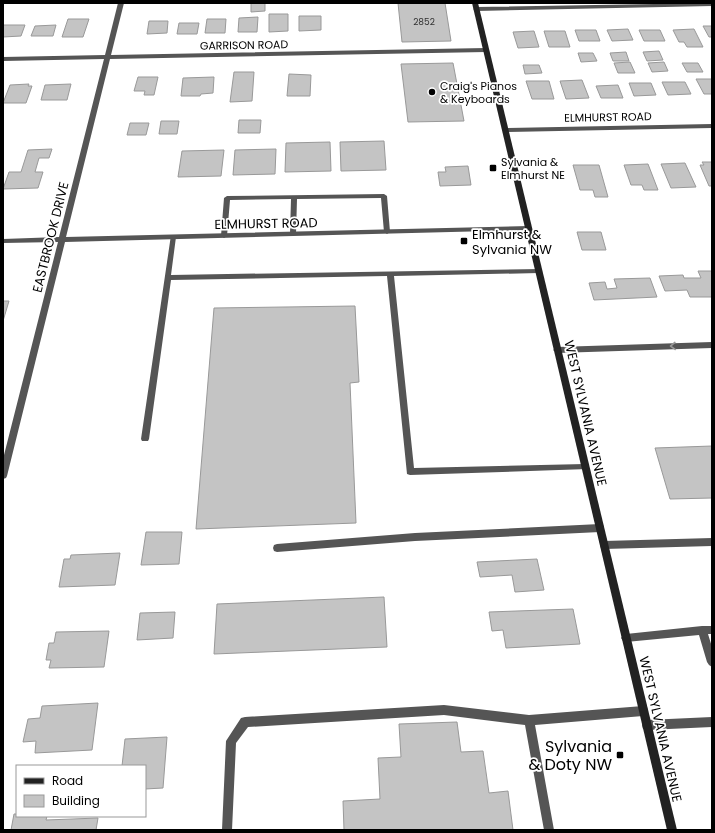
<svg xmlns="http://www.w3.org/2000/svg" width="715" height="833" viewBox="0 0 715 833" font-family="Poppins,sans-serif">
<rect width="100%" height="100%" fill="#fff"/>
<path fill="#c4c4c4" stroke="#999" d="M251 3H265V11L251 12Z
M398 3H445L451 41 402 42Z
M269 14H288V31L269 32Z
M299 16H321V30L299 31Z
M258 17 257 32H238L239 18Z
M68 19H89L83 37H62Z
M207 19H226L225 33H205Z
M149 21H168L167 33 147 34Z
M179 23H199L197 34H177Z
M3 25H25L21 36 3 37Z
M56 25 53 36H31L35 26Z
M703 26H712V37H709Z
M628 29 633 40 612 41 607 30Z
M694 29 703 47H687L684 42H679L673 30Z
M575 30H596L600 41H579Z
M639 30H660L665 41H644Z
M534 31 539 47 518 48 513 32Z
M544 31H565L570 47H549Z
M659 51 663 60 647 61 643 52Z
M626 52 629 61H613L610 53Z
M578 53H593L597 61 581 62Z
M630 62 635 73H618L614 63Z
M664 62 668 71 652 72 648 63Z
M453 63 464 121 408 122 401 64Z
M682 63H698L703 72H687Z
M523 65H539L542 73 525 74Z
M234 72H254L252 101 230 102Z
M289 74 311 75 310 96H287Z
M138 77H158L154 95H144L145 91H134Z
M214 77 213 93 201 94 200 96H181L183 78Z
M696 79H712V94H704Z
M582 80 589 98 566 99 560 81Z
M526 81H549L554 99H532Z
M662 82H685L691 94 668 95Z
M629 83H651L656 95 634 96Z
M29 84 28 86H32L26 103H3L10 85Z
M71 84 67 100H41L45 85Z
M618 85 623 98H601L596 86Z
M239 120H261L260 133H238Z
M161 121H179L177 134H159Z
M130 123H149L146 135H127Z
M384 141 386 170 341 171 340 142Z
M330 142 331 171 285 172 286 143Z
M52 149 49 158H39L35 172H43L38 188 3 189 9 172H21L28 150Z
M276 149 275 174 233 175 235 150Z
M224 150 221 176 178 177 182 151Z
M702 162H712V186H709L700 165H704Z
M685 163 696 187 671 188 661 164Z
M648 164 658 190H644L642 185H631L624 165Z
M573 165H599L608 197H595L593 190H580Z
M468 166 471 185 440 186 438 172H446L445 167Z
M577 232H601L606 250H582Z
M698 271H712V297H690L687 290 665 291 659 276 683 275 684 278H701Z
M650 278 657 297 594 300 589 283 605 282 607 289 617 288 614 279Z
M3 301H9L3 321Z
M355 306 359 382 350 383 356 523 196 529 214 308Z
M712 446V498L670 499 655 448Z
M146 532H182L179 564 141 565Z
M120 553 115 585 59 587 64 559H70L71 555Z
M537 559 544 590 515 592 512 575 480 577 477 562Z
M384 597 387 647 214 654 217 604Z
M573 609 580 644 506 648 503 630 492 631 489 612Z
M175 612 173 638 137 640 140 613Z
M109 631 104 667 49 668 51 660H46L49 643H54L56 632Z
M98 703 92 750 35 753 36 741 23 742 28 719 40 718 42 706Z
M457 722 461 752 483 751 489 793 508 791 513 830H344L343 801 380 799 378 758 401 757 399 724Z
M167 737 163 788 145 789V766H122L125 739Z
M14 814H17V816H47L46 820 98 818 96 830H11Z"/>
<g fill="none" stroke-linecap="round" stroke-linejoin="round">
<path fill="#555" fill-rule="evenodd" d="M384 194 387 196 390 232 387 234 384 232 381 198 297 199 296 234 293 236 290 234 291 199 230 200 227 236 224 238 221 236 224 198 227 196Z
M171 235H175L176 237 171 275 541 269 542 271 539 273 394 276 414 468 585 464 588 465 589 467 588 469 410 475 407 474 387 276 171 280 149 439 148 441H142L141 439Z
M600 524 603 525 604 528 603 531 600 532 415 541 277 552 274 551 273 548 274 545 277 544 415 533Z
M712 538V546L604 549 601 548 600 545 601 542 604 541Z
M702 626H712V634H708L712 647V667L709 665 707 662 699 635 626 642 623 641 621 638 623 635 626 634Z
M444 705 529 715 643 706 647 707 648 711 647 715 643 716 535 725 554 830H544L525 725 444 715 248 727 236 743 232 830H222L226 741 241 718 245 717Z"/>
<path fill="#555" fill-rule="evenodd" d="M118 3H124L111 55 486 48 489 50 486 52 110 59 66 237 529 226 532 228 529 230 65 242 7 476 6 478 3 479V459L58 242 3 243V239L59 237 104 59 3 61V57L105 55Z
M712 3V6L476 11 473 9 476 7Z
M712 124V128L505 132 502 130 505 128Z
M712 342V348L557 353 553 350 557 347Z
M712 717V727L647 730 643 729 642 725 643 721 647 720Z"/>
<path fill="#222" fill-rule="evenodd" d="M472 3H478L677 830H667Z"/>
</g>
<defs><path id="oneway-chevron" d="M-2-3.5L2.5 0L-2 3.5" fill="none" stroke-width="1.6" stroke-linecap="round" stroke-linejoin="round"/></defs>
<use stroke="#999" href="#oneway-chevron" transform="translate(673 346) rotate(178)"/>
<g fill="#000" stroke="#fff" stroke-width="1.5">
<circle cx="432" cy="92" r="4"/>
<rect x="489" y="164" width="8" height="8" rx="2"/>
<rect x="460" y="237" width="8" height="8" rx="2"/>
<rect x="616" y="751" width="8" height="8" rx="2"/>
</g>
<g text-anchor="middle" stroke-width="3.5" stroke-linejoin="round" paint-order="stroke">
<g font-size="9" fill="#313131">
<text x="424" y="25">2852</text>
</g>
<g font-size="11" fill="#000" stroke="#fff">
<text transform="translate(244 45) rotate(-1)" y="4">GARRISON ROAD</text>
<text transform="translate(608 117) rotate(-1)" y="4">ELMHURST ROAD</text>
</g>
<g font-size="11" fill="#000" stroke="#fff" text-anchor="start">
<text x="440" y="90">Craig's Pianos<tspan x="440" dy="13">&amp; Keyboards</tspan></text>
<text x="501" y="166">Sylvania &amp;<tspan x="501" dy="13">Elmhurst NE</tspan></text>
</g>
<g font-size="13" fill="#000" stroke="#fff">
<text transform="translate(266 223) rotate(-1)" y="5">ELMHURST ROAD</text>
<text transform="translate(50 237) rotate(-76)" y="5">EASTBROOK DRIVE</text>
<text transform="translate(586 413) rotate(77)" y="5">WEST SYLVANIA AVENUE</text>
<text transform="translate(661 729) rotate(77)" y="5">WEST SYLVANIA AVENUE</text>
</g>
<g font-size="13" fill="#000" stroke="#fff" text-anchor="start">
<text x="472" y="239">Elmhurst &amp;<tspan x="472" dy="15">Sylvania NW</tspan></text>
</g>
<g font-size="16" fill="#000" stroke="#fff" text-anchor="end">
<text x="612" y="752">Sylvania<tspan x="612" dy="18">&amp; Doty NW</tspan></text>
</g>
</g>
<rect width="715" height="833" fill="none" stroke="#000000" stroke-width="8"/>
<rect x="16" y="765" width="130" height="52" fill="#ffffff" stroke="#999999"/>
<rect x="24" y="778" width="20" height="6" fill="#222222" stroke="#999999"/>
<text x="52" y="785" font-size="12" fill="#000000">Road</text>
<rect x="24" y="795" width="20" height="12" fill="#c4c4c4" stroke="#999999"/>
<text x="52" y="805" font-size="12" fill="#000000">Building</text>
</svg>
